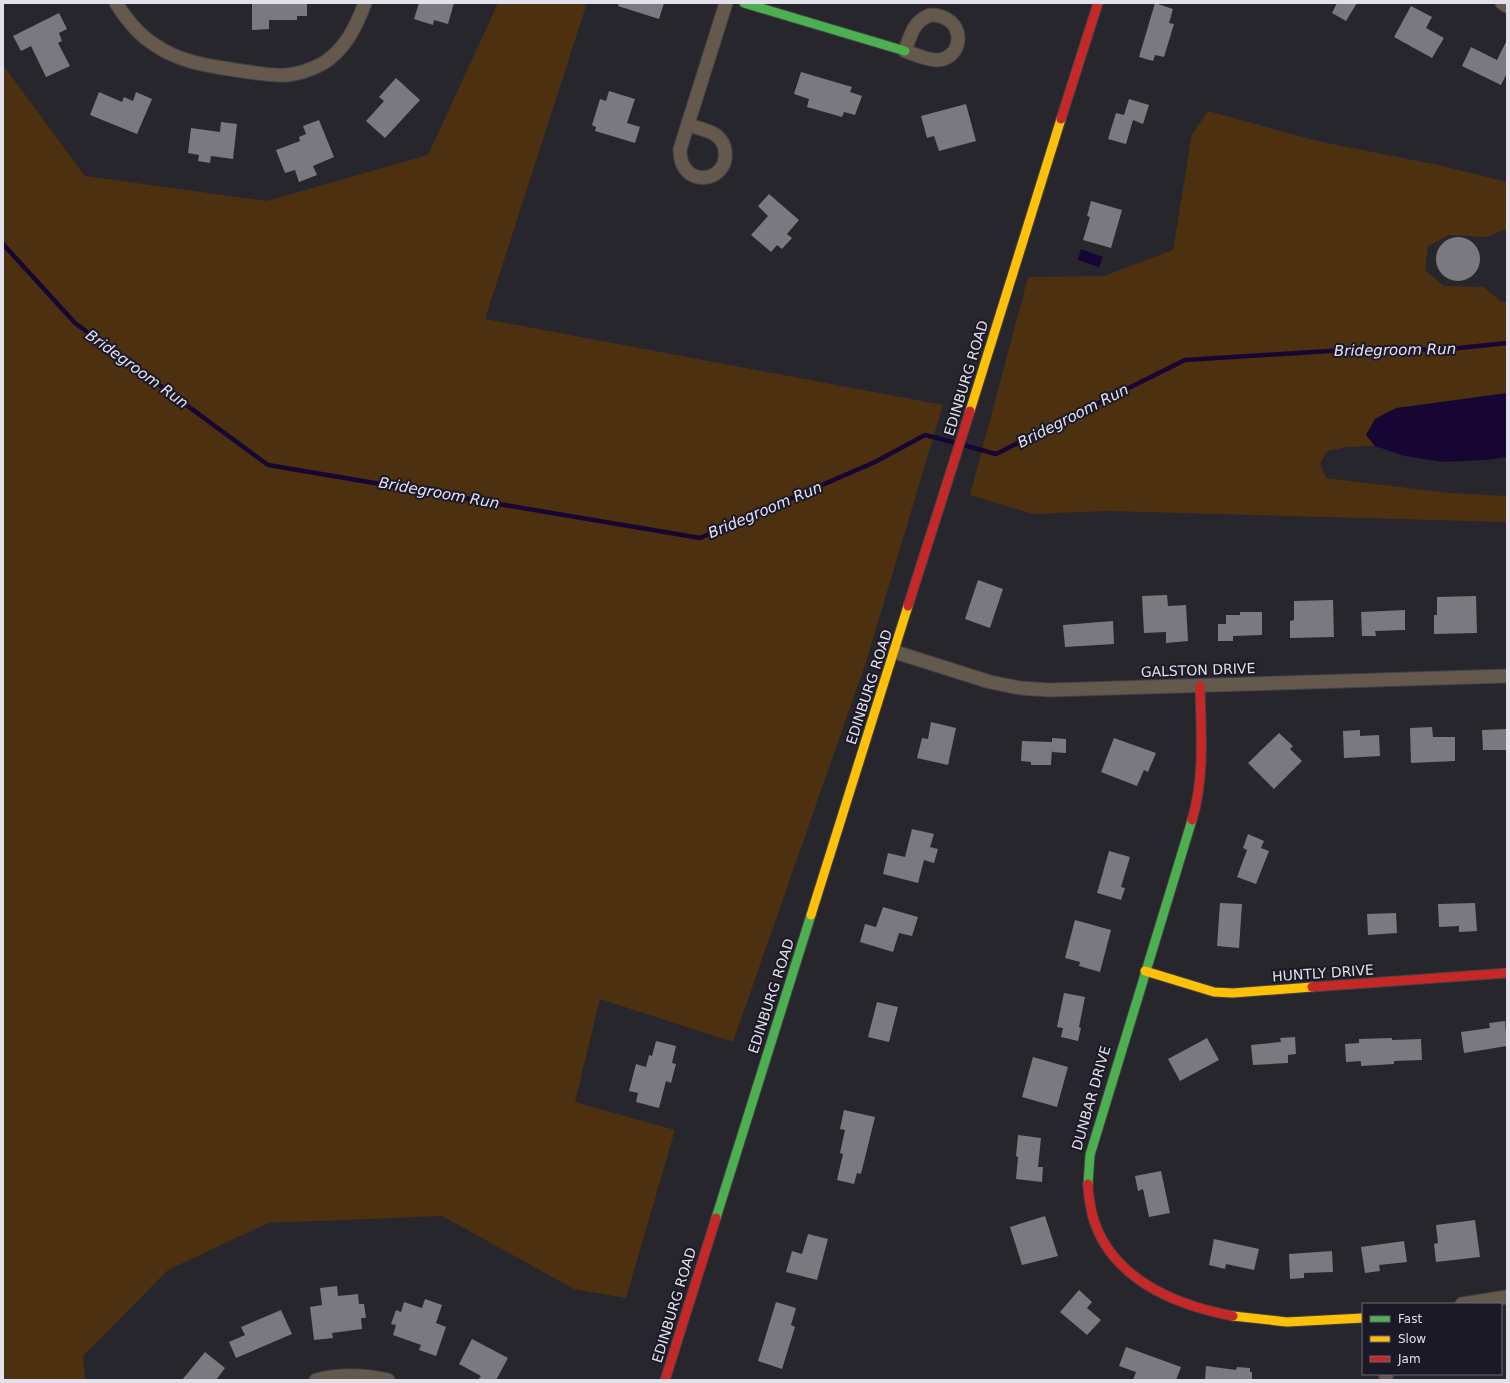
<svg xmlns="http://www.w3.org/2000/svg" width="1510" height="1383" viewBox="0 0 1510 1383" font-family="'DejaVu Sans',sans-serif">
<rect width="100%" height="100%" fill="#27262c"/>
<path fill="#4c300f" d="M498 3H587L485 319 943 405 866 662 733 1042 600 999 575 1102 675 1130 626 1298 574 1289 442 1216 268 1223 168 1270 83 1356 85 1380H3V65L85 176 267 201 428 155Z
M1208 111 1317 141 1438 165 1507 182V229L1486 237 1449 235 1428 246 1425 270 1444 286 1484 287 1501 302H1507V393L1366 435 1375 446 1348 447 1327 451 1320 464 1326 478 1449 493 1507 496V522L1108 511 1033 514 970 495 1028 277 1104 276 1173 250 1192 134Z"/>
<path fill="#170534" d="M1081 249 1103 257 1099 267 1078 260Z
M1507 393V457L1487 460 1443 462 1405 456 1375 446 1366 435 1375 419 1396 408Z"/>
<g fill="none" stroke-linecap="round" stroke-linejoin="round">
<path stroke="#170534" stroke-width="4.5" d="M3 244 75 323 268 465 700 538 875 462 925 435 956 443
M963 445 996 454 1185 360 1377 348 1440 350 1507 343"/>
</g>
<path fill="#7a797f" d="M252 3H307V16H297V20H269V29L252 30Z
M419 3H454L448 24 434 20 433 25 414 19Z
M619 3H664L659 19 618 6Z
M1155 3 1173 9 1169 23 1174 24 1164 57 1155 55 1153 61 1139 57Z
M1337 3H1357L1346 21 1332 13Z
M1411 6 1432 17 1426 28 1444 38 1432 58 1394 37Z
M59 13 67 29 59 33 62 41 58 43 70 66 46 77 31 46 21 51 13 36Z
M1507 40V73L1501 85 1462 66 1471 47 1497 60Z
M801 72 852 87 850 92 862 96 855 115 844 112 842 117 807 107 809 99 794 94Z
M396 78 420 100 385 138 366 121 384 101 379 97Z
M609 91 635 99 627 123 640 127 635 143 595 131 596 127 592 125 600 99 606 101Z
M99 92 122 102 124 97 133 101 136 92 152 99 137 134 90 115Z
M1129 99 1149 105 1143 124 1133 120 1126 144 1108 139 1116 113 1124 115Z
M966 104 976 141 939 151 934 136 927 138 921 116Z
M319 120 334 157 313 166 317 175 299 182 295 170 285 173 276 150 300 141 299 137 306 134 303 126Z
M221 122 237 124 233 159 211 156 210 163 198 161 199 155 188 153 191 128 220 132Z
M769 194 799 220 787 234 792 238 782 249 777 245 771 252 751 235 768 216 758 206Z
M1091 201 1122 210 1111 248 1083 240 1090 217 1087 216Z
M1436 259a22 22 0 1 1 44 0a22 22 0 1 1-44 0Z
M978 580 1003 589 990 628 965 619Z
M1167 595 1168 606 1186 605 1188 641 1166 643V632L1144 633 1142 596Z
M1476 596 1477 633 1434 634V615H1437V597Z
M1333 600 1334 637 1290 638V621L1294 620V601Z
M1405 610V630L1375 631 1376 636H1362L1361 612Z
M1240 612H1262V635L1233 636V641H1218V624H1226V615H1240Z
M1113 621 1114 644 1065 647 1063 625Z
M931 722 956 728 948 765 917 758 922 738 928 739Z
M1432 727 1433 737H1455V761L1411 763 1410 728Z
M1507 729V750H1483L1482 730Z
M1360 730V736L1379 735 1380 756 1344 758 1343 731Z
M1279 733 1293 746 1290 749 1302 761 1274 789 1248 763Z
M1052 738 1066 739V753L1052 752V748L1051 765H1031V762L1021 761 1022 741 1052 742Z
M1114 738 1156 753 1148 772 1144 770 1137 786 1101 772Z
M912 829 934 834 930 847 938 849 934 863 924 860 918 883 883 874 888 853 905 857Z
M1248 834 1264 841 1261 848 1269 851 1256 884 1237 877 1247 850 1243 848Z
M1109 851 1130 857 1121 887 1125 888 1121 900 1097 893Z
M1220 903 1242 904 1239 948 1217 946Z
M1475 903 1477 931 1459 932V926L1439 927 1438 904Z
M883 907 918 917 912 936 899 933 893 952 860 942 865 924 876 927Z
M1396 913 1397 933 1368 935 1367 914Z
M1075 920 1111 930 1100 972 1079 966 1080 962 1065 958Z
M1064 993 1085 997 1079 1027 1081 1028 1078 1041 1061 1037 1063 1028 1057 1027Z
M877 1002 898 1007 889 1042 868 1037Z
M1505 1021 1507 1046 1464 1053 1461 1032 1490 1028 1489 1023Z
M1295 1037 1296 1054 1288 1055V1063L1253 1065 1251 1045 1281 1042 1280 1038Z
M1207 1038 1219 1060 1180 1081 1168 1059Z
M1392 1038V1040L1421 1039 1422 1060 1394 1061V1064L1361 1066V1061L1346 1062 1345 1044 1359 1043V1039Z
M656 1041 676 1046 672 1063 676 1064 671 1083 666 1081 659 1108 636 1102 638 1093 629 1091 636 1064 646 1067 649 1055 652 1056Z
M1033 1057 1068 1067 1057 1107 1022 1097Z
M844 1110 875 1117 861 1174 857 1173 854 1184 837 1180 843 1154 840 1153 845 1130 840 1129Z
M1018 1135 1041 1138 1038 1167H1043L1042 1182 1016 1179 1018 1157 1016 1156Z
M1161 1171 1170 1213 1149 1217 1143 1189 1138 1191 1135 1176Z
M1045 1216 1058 1256 1022 1265 1010 1227Z
M1475 1220 1480 1257 1436 1262 1434 1244 1438 1243 1436 1225Z
M808 1234 828 1239 817 1280 786 1272 792 1251 802 1254Z
M1214 1239 1259 1249 1254 1270 1226 1264 1225 1269 1209 1265Z
M1404 1241 1407 1262 1379 1265 1380 1271 1365 1273 1361 1247Z
M1332 1251 1333 1272 1304 1273V1278L1290 1279 1289 1254Z
M337 1286 338 1296 358 1294 359 1304H364L366 1318H361L362 1329 332 1333 333 1338 314 1340 310 1307 322 1305 320 1288Z
M1079 1290 1092 1302 1087 1308 1101 1320 1087 1335 1060 1312Z
M425 1299 442 1305 436 1323 446 1327 436 1356 419 1350 421 1345 393 1335 396 1325 391 1324 396 1310 401 1312 404 1302 422 1308Z
M776 1302 796 1308 791 1325 795 1327 782 1369 758 1361Z
M281 1310 292 1334 236 1358 229 1342 245 1335 241 1327Z
M472 1339 508 1358 496 1380H478L481 1376 459 1364Z
M1126 1347 1181 1367 1176 1380H1133L1136 1372 1119 1366Z
M205 1352 225 1368 216 1380H182Z
M1206 1366 1236 1370 1237 1367 1250 1368V1372H1252V1380H1205Z"/>
<g fill="none" stroke-linecap="round" stroke-linejoin="round">
<g stroke="#424146" stroke-width="15">
<path id="street" d="M116 3C126 19 139 35 155 45 181 63 211 66 242 71 257 73 272 76 287 75 299 74 312 69 322 64 345 50 356 27 365 3
M1502 3 1507 6
M930 15C967 15 965 58 938 60 930 61 913 54 905 51 911 34 913 22 930 15Z
M688 125C697 128 710 130 717 136 722 140 725 145 725 152 729 183 679 190 680 149L726 3
M895 652 990 682 1020 688 1050 690 1507 676
M1462 1304 1507 1297
M1386 1374V1380
M316 1380C339 1374 365 1375 388 1380"/>
</g>
<g stroke="#424146" stroke-width="11">
<path id="fast" d="M744 3 905 51
M1088 1184 1090 1155 1192 820
M716 1218 811 915"/>
</g>
<g stroke="#424146" stroke-width="11">
<path id="slow" d="M970 411 1061 119
M811 915 908 606
M1145 971 1214 992 1233 993 1312 987
M1233 1316 1287 1322 1363 1318"/>
</g>
<g stroke="#424146" stroke-width="11">
<path id="jam" d="M1061 119 1098 3
M908 606 970 411
M1192 820C1205 777 1201 731 1200 686
M1312 987 1507 973
M1088 1184C1088 1194 1090 1204 1092 1214 1109 1278 1174 1305 1233 1316
M665 1380 716 1218"/>
</g>
<use href="#street" stroke="#65584c" stroke-width="13"/>
<use href="#fast" stroke="#4caf50" stroke-width="9"/>
<use href="#slow" stroke="#ffc107" stroke-width="9"/>
<use href="#jam" stroke="#c62828" stroke-width="9"/>
</g>
<g text-anchor="middle" stroke-width="4" stroke-linejoin="round" paint-order="stroke">
<g font-size="14" fill="#e2e0ea" stroke="#1b1926">
<text transform="translate(966 378) rotate(-73)" y="5">EDINBURG ROAD</text>
<text transform="translate(1198 670) rotate(-2)" y="5">GALSTON DRIVE</text>
<text transform="translate(869 687) rotate(-72)" y="5">EDINBURG ROAD</text>
<text transform="translate(1323 973) rotate(-4)" y="5">HUNTLY DRIVE</text>
<text transform="translate(771 996) rotate(-72)" y="5">EDINBURG ROAD</text>
<text transform="translate(1091 1098) rotate(-74)" y="5">DUNBAR DRIVE</text>
<text transform="translate(674 1305) rotate(-73)" y="5">EDINBURG ROAD</text>
</g>
<g font-size="15" font-style="italic" fill="#e4e0f6" stroke="#1b1926">
<text transform="translate(1395 350) rotate(-1)" y="5">Bridegroom Run</text>
<text transform="translate(137 369) rotate(36)" y="5">Bridegroom Run</text>
<text transform="translate(1073 416) rotate(-27)" y="5">Bridegroom Run</text>
<text transform="translate(439 493) rotate(10)" y="5">Bridegroom Run</text>
<text transform="translate(765 510) rotate(-23)" y="5">Bridegroom Run</text>
</g>
</g>
<rect width="1510" height="1383" fill="none" stroke="#e2e0ea" stroke-width="8"/>
<rect x="1362" y="1303" width="140" height="72" fill="#1b1926" stroke="#6b6974"/>
<rect x="1370" y="1316" width="20" height="6" fill="#4caf50" stroke="#6b6974"/>
<text x="1398" y="1323" font-size="12" fill="#e2e0ea">Fast</text>
<rect x="1370" y="1336" width="20" height="6" fill="#ffc107" stroke="#6b6974"/>
<text x="1398" y="1343" font-size="12" fill="#e2e0ea">Slow</text>
<rect x="1370" y="1356" width="20" height="6" fill="#c62828" stroke="#6b6974"/>
<text x="1398" y="1363" font-size="12" fill="#e2e0ea">Jam</text>
</svg>
